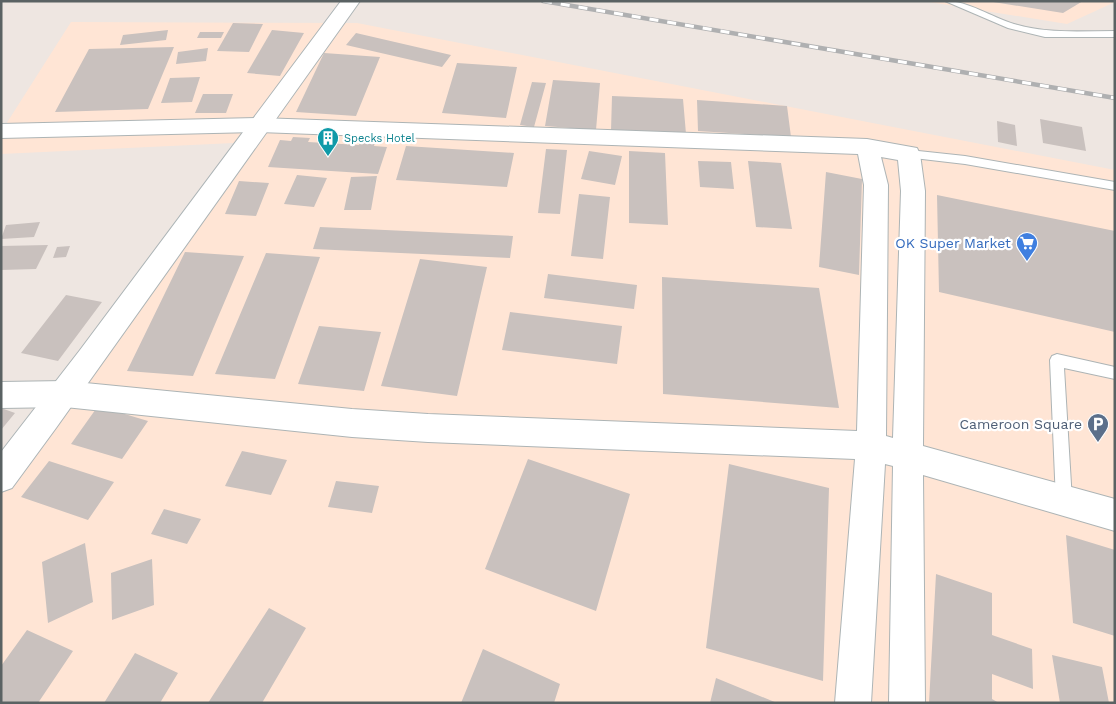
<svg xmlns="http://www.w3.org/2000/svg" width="1116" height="704" viewBox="0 0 1116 704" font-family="'Work Sans',sans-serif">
<rect width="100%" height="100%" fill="#eee6e1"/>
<path fill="#ffe5d5" d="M923 1H1115V2L1067 24Z
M71 22 357 23 1115 170V703H1V489L255 142 1 154V132Z"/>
<path fill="#c9c1be" d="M987 1H1083L1063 13Z
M233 23 263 24 249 52 217 51Z
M168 30 166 40 120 45 123 35Z
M272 30 304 33 280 76 247 73Z
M200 32H224L221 38H197Z
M356 33 451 55 442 67 346 45Z
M174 47 148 109 55 112 89 49Z
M208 48 206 61 176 64 178 52Z
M324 53 380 57 356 116 296 112Z
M457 63 517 67 506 118 442 113Z
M200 77 192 102 161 103 170 78Z
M553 80 600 83 596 130 545 126Z
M532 82 546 83 534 127 520 125Z
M203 94H233L226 113H195Z
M612 96 683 99 686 134 611 131Z
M697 100 787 106 791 137 698 131Z
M1040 119 1082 127 1086 151 1043 143Z
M997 121 1015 125 1017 146 998 142Z
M293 137 310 138 308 142 359 145 361 138 376 139 374 146 387 147 378 174 268 167 280 140 291 141Z
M406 146 514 153 507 187 396 180Z
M546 149 567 150 560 214 538 213Z
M589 151 622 156 615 185 581 179Z
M629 151 665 153 668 225 629 223Z
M698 161 731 162 734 189 700 187Z
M748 161 781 163 792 229 756 227Z
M826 172 862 179 859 275 819 267Z
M297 175 327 178 314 207 284 204Z
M377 176 371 210H344L351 177Z
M239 181 269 183 256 216 225 214Z
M579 194 610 197 603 259 571 256Z
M937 195 1115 231V332L939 292Z
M40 222 34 237 1 239 6 225Z
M320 227 513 236 510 258 313 249Z
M48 245 36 269 1 270V246Z
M70 246 66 257 53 258 57 247Z
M185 252 244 256 193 376 127 371Z
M266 253 320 257 275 379 215 374Z
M420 259 487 267 457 396 381 386Z
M548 274 637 285 634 309 544 298Z
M662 277 819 288 839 408 663 394Z
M66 295 102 302 58 361 21 353Z
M510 312 622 326 617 364 502 350Z
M319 326 381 332 364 391 298 384Z
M98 406 148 421 122 459 71 444Z
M1 408 15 413 1 430Z
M242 451 287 460 271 495 225 486Z
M528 459 630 494 596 611 485 569Z
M49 461 114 482 88 520 21 497Z
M729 464 829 488 823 681 706 648Z
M336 481 379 486 372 513 328 507Z
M164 509 201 519 187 544 151 534Z
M1066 535 1115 550V636L1073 623Z
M85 543 93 602 48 623 42 562Z
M152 559 154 605 112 620 111 573Z
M936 574 992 593V635L1032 649 1033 689 992 674V699L999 703H929Z
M269 608 306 628 262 703H208Z
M27 630 73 651 38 703H1V666Z
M483 649 560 684 554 703H461Z
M135 653 178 673 160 703H104Z
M1052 655 1102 667 1109 703H1060Z
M716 678 777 703H710Z"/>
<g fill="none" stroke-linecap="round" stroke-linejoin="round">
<g stroke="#adb4b5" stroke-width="2">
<path id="lane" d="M945 1C969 1 991 17 1014 24 1047 34 1081 31 1115 31V37H1045L1008 28Z
M909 150 965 156 1115 182V190L965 164 905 157 903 154Z
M1057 354 1115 367V379L1064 368 1072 501 1070 506 1064 509 1058 506 1056 501 1050 360 1052 356Z"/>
</g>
<g stroke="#adb4b5" stroke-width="2">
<path id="street" d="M259 118 867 139 917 148 920 154 925 191 923 446 1115 499V531L923 475 925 703H889L893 466 885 464 871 703H835L855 459 428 442 352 437 65 407 1 408V382L65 381 352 409 428 414 857 431 864 185 858 154 259 132 1 138V124ZM881 157 898 160 901 191 893 438 886 436 888 185Z"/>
</g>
<g stroke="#acb4b6" stroke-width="2">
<path id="secondary" d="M341 1H360L56 428 12 488 1 492V452L80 350Z"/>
</g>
<use href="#lane" fill="#fff" fill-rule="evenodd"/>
<use href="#street" fill="#fff" fill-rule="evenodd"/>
<use href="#secondary" fill="#fff" fill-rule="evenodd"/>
<g stroke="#afb0b1" stroke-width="4.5">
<path id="rail" d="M543 1 1115 98"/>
</g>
<use href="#rail" stroke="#fff" stroke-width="3" stroke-dasharray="9" stroke-linecap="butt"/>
</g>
<defs>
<g id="building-pin" transform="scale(1.125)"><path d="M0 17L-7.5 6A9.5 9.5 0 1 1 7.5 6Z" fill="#0f9aa8" stroke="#fff"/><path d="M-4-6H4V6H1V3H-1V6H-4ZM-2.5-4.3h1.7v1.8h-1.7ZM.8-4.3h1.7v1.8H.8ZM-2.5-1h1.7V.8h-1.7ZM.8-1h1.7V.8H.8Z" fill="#fff"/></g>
<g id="supermarket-pin" transform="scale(1.125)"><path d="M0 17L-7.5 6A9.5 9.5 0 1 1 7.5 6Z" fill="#3f7fe0" stroke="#fff"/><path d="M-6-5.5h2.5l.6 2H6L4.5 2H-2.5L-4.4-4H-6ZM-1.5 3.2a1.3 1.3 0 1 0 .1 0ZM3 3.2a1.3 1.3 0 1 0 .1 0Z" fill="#fff"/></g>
<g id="parking-pin" transform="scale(1.125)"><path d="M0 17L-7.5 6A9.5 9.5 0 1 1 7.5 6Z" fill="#5c6f8a" stroke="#fff"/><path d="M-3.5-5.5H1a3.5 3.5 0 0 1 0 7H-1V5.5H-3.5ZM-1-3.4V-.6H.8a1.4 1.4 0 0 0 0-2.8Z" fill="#fff"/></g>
</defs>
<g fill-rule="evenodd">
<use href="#building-pin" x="328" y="138"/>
<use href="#supermarket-pin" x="1027" y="243"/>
<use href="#parking-pin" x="1098" y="424"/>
</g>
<g text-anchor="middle" stroke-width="4.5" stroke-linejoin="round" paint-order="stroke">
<g font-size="11" fill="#0d838f" stroke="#fff" text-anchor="start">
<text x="344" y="142">Specks Hotel</text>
</g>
<g font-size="14" fill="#366cbe" stroke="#fff" text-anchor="end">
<text x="1011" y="248">OK Super Market</text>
</g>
<g font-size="14" fill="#4e5e75" stroke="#fff" text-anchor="end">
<text x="1082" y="429">Cameroon Square</text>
</g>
</g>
<rect width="1116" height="704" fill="none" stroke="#5a6263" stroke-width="5"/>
</svg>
